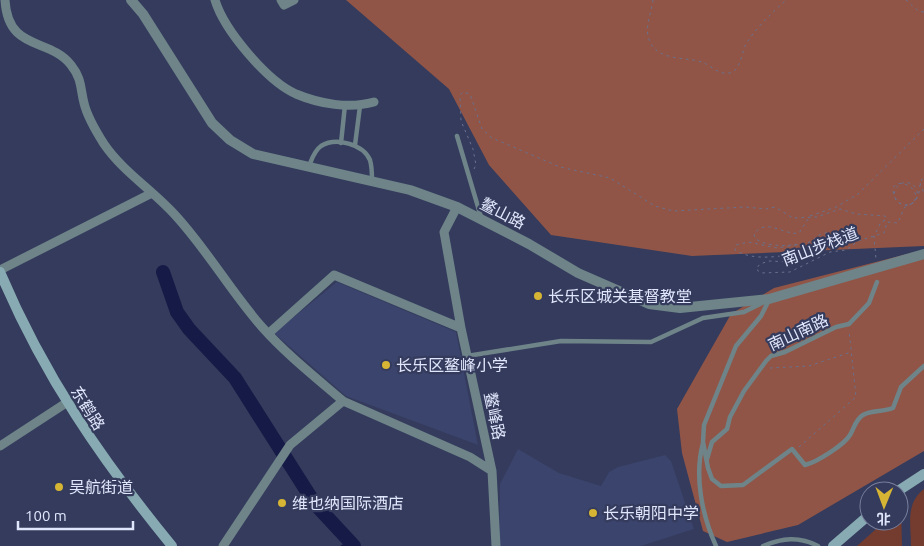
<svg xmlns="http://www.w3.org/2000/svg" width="924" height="546" viewBox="0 0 924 546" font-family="Ubuntu,'Noto Sans SC',sans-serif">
<rect width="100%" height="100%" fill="#343b5c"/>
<path fill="#3b446c" d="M337 282 456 332 478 445 346 396 274 333Z
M518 449 559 473 601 486 609 472 618 467 665 455 671 461 694 529 641 546H499L500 484Z"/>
<path fill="#733c2f" d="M924 489V546H911C911 524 905 504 924 489Z
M901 507 902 546H857L885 521H899Z"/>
<path fill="#905547" d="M346 0H924V246L692 256 551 235 489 165 449 89Z
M919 251 924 252V451L798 525 727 542 703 531 682 453 677 409 731 314 774 288Z"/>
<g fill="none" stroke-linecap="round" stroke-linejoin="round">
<path stroke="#151a46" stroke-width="2.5" d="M342 546 351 544"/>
<path stroke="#151a46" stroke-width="14" d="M163 272 177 312 189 329 235 378 315 504 354 546"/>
<path stroke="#6a718e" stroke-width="1" stroke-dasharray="2.5 4" stroke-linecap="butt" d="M653 0C651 15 643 30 651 44 662 62 688 56 704 63 709 65 714 70 720 72 725 74 731 74 735 70 741 64 742 53 745 46 755 28 771 14 786 0
M906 0 918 11 924 12
M924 129 858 194 836 207 810 216 799 233C785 236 766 217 754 234L755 238C766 248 792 246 807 243 815 241 818 232 828 233L830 237 815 248 795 245 777 248 748 242 736 245 735 250C749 259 770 258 786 255L793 259 789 262 769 261 760 264 756 269 761 273 790 272 830 252 846 250 858 241 884 233 887 222 898 223 904 208C907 205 911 205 914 202 924 184 884 173 895 198 897 202 900 204 904 205 918 207 923 187 909 183 904 181 899 184 896 188 889 201 906 211 915 201 922 193 917 184 924 177
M474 169 476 165 473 149 461 121 460 95 463 92 470 94 482 129 492 138 560 167 610 178 655 206 673 211 745 207 766 209 775 207 793 218 817 217 840 209 856 214 885 216 886 220 881 222 874 236 876 259
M920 183 924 194
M770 368 809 366 851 352
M799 447 856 397 849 330"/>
<path stroke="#6e8489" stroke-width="4.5" d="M457 136 481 217
M341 143 345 105
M355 145 360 106
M309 166C312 159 314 151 321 146 336 137 363 144 370 160 372 167 372 173 372 180
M769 300 761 316 736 346 704 425 703 442 708 468 712 479 721 486 743 485 792 449 805 465C817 462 844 445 850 435 855 427 855 420 863 415 871 410 883 412 893 408L901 387 924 366
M467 356 561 341 651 342 703 318 744 312 762 303
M703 443C694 476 702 515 716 546
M707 459 712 442 727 429 730 417 744 391 766 361 771 356 785 352 836 327 849 324 869 303 877 282
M763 546C782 538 799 536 818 546"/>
<path stroke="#6e8489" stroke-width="9" d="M5 0C8 52 49 37 71 65 82 79 80 87 84 103 87 116 97 133 104 144 123 172 154 191 176 216 208 251 231 292 262 327 286 354 315 377 343 401
M215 0C224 30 267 81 296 94 320 104 349 109 374 102
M281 0 284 5 294 0
M457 207 444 232 461 328 492 471 496 546
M0 270 152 193
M269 333 334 275 461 328
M0 446 66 403
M223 546 290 445 343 401 470 457 492 471"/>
<path stroke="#6e8489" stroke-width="10" d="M131 0 143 14 212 123 230 140 253 154 410 190 457 207 529 244 578 273 649 304 680 308 769 299 924 254"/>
<path stroke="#88abb3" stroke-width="10" d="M0 272C44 376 101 459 172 546
M898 491 924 474
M833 546 869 515"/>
</g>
<g fill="#d6b534" stroke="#343b5c" stroke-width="2">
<circle cx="538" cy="296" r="5"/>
<circle cx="386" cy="365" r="5"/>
<circle cx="59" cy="487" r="5"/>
<circle cx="282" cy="503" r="5"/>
<circle cx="593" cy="513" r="5"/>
</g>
<g text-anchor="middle" stroke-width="4.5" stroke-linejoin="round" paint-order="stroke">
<g font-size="16" fill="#e0e6fb" stroke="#343b5c">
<text transform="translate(503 213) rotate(27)" y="6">鳌山路</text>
<text transform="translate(820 246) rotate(-21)" y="6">南山步栈道</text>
<text transform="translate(798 332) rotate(-25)" y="6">南山南路</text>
<text transform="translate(88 408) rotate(58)" y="6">东鹤路</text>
<text transform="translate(495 416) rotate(78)" y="6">鳌峰路</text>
</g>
<g font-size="16" fill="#e0e6fb" stroke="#343b5c" text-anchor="start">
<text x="548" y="302">长乐区城关基督教堂</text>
<text x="396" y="371">长乐区鳌峰小学</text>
<text x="69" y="493">吴航街道</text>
<text x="292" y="509">维也纳国际酒店</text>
<text x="603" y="519">长乐朝阳中学</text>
</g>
</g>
<g transform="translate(884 506) rotate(181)"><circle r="24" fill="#343b5c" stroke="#797f9c"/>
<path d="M0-4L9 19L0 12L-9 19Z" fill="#d6b534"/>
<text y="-8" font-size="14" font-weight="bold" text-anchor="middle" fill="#e0e6fb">北</text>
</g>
<path d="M18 521v8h115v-8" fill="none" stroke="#e0e6fb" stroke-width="2.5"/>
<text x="25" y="521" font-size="15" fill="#e0e6fb" stroke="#343b5c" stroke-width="4" paint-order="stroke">100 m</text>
</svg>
